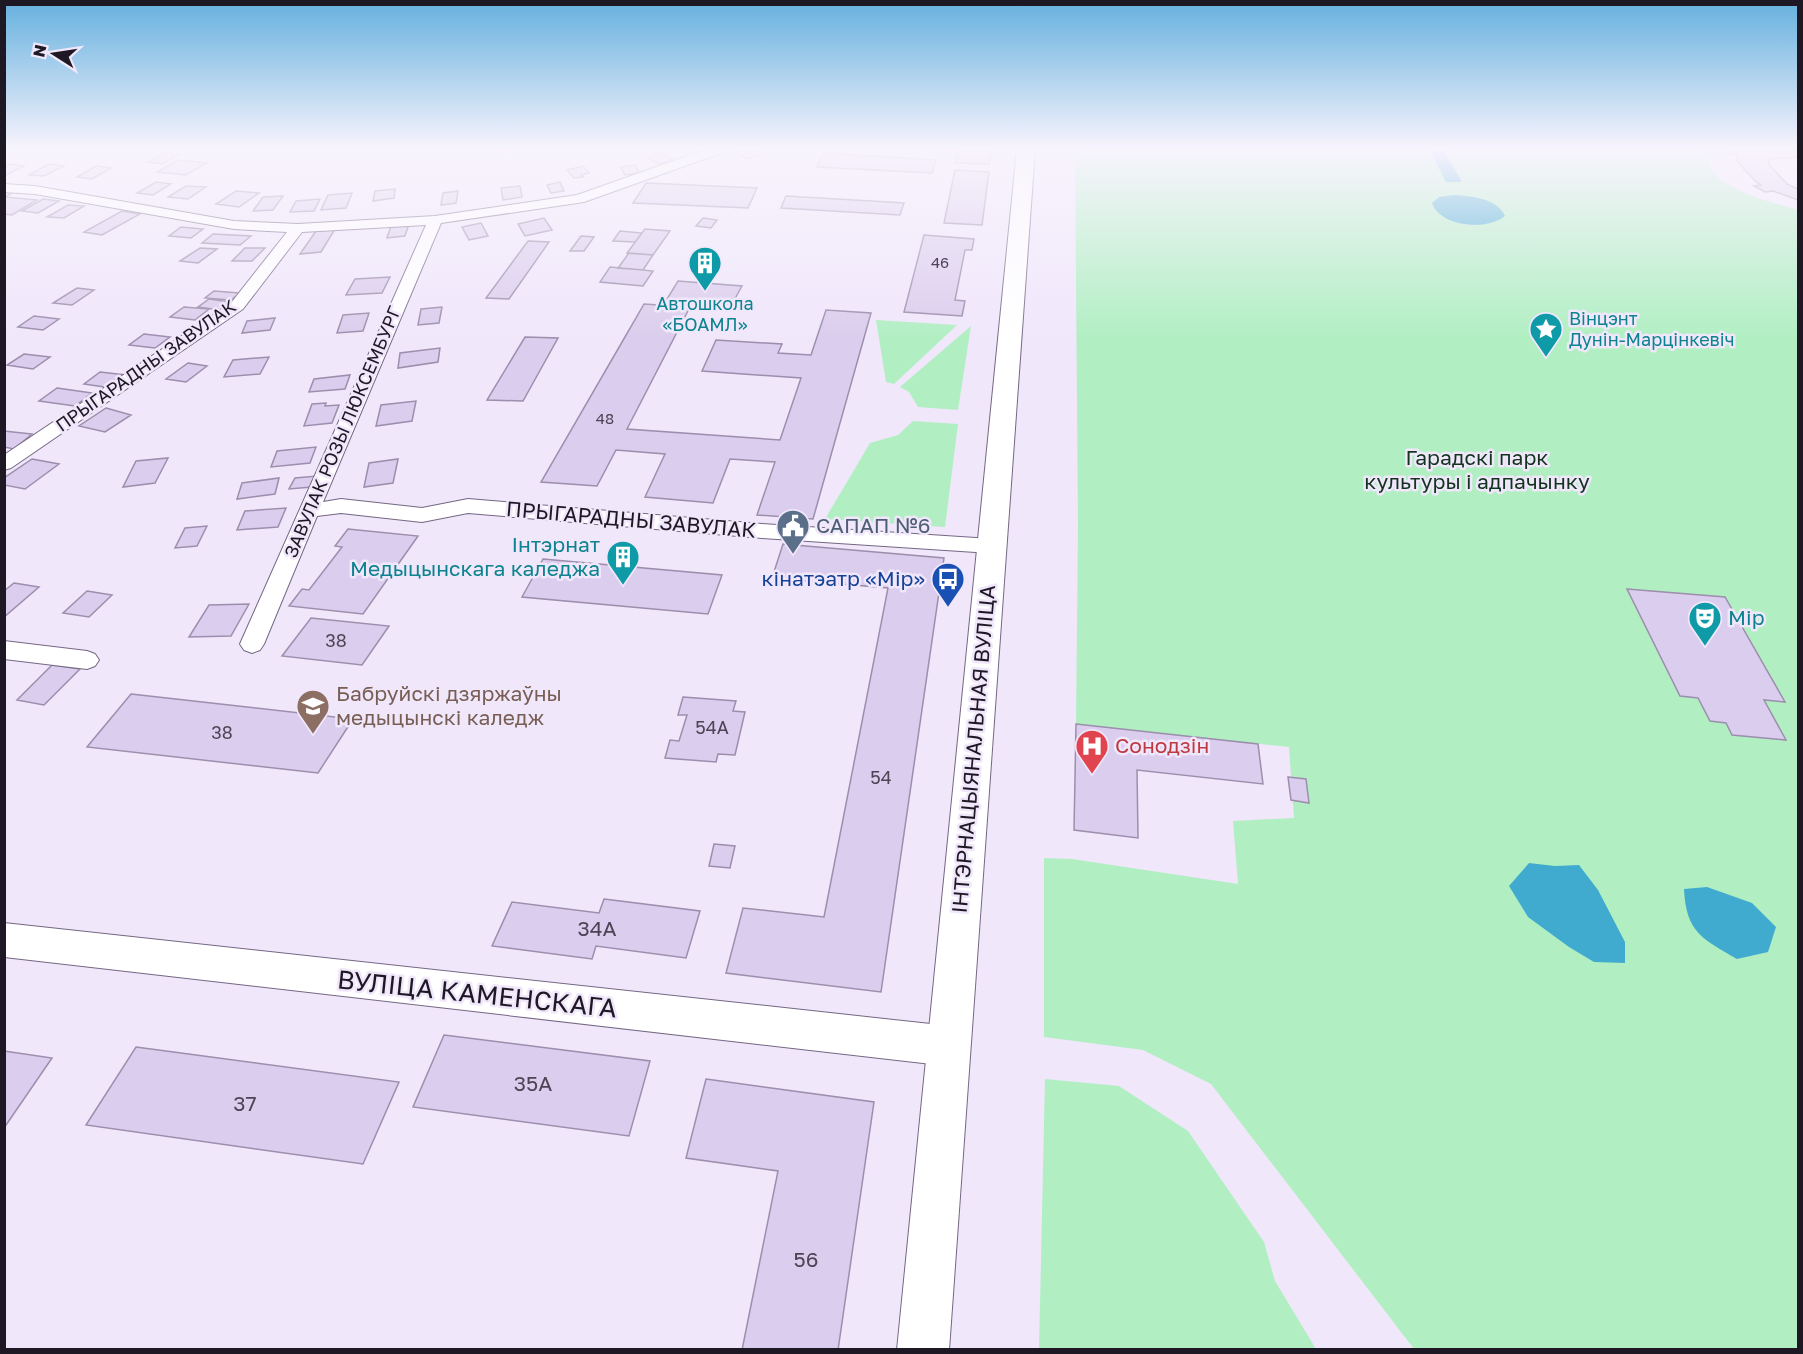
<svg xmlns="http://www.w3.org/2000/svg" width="1803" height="1354" viewBox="0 0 1803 1354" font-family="'Golos Text',sans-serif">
<rect width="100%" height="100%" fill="#f0e7fb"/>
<path fill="#b1efc3" d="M1075 149H1706C1707 155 1708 162 1710 167 1722 191 1775 203 1798 210V1349H1414L1211 1084 1143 1050 1044 1037V858L1072 859 1238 884 1233 821 1294 818 1289 747 1076 724 1078 527Z
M876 320 957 325 894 384 886 382Z
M971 326 958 410 918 407 909 392 900 387Z
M913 421 958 424 945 527 825 519 870 443 898 435Z
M1045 1079 1119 1086 1188 1131 1264 1242 1275 1281 1316 1349H1039Z"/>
<path fill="#41abcf" d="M1429 149H1443L1462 182H1446Z
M1453 195C1471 196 1497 198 1505 216 1488 231 1440 227 1432 203L1439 197Z
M1529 863 1555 866 1579 865 1598 890 1625 942V963L1594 962 1569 947 1528 917 1509 886Z
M1707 887 1752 903 1776 927 1768 952 1737 959C1703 939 1686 933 1684 889Z"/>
<path fill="#dbcded" stroke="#9c8eac" stroke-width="1.5" d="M743 149H753L762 153 747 159 734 152Z
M958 149H992L989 164 955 163Z
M1739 149H1798V157L1770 159 1768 163 1787 184 1798 189V200L1773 191 1765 192 1754 186 1761 185 1755 181 1736 160 1737 156 1729 154 1730 151 1738 153Z
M165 152 180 154 163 164 148 162Z
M661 152 673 160 659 164 647 157Z
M823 153 936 160 932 173 817 167Z
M178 160 207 163 186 175 157 172Z
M9 164 24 166 4 176V166Z
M49 164 64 166 44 176 29 175Z
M635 165 639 173 625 175 621 167Z
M96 166 111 168 92 179 77 177Z
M583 166 589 173 581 175 583 177 574 178 567 170Z
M955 170 989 172 982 225 944 223Z
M156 182 171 184 153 195 137 193Z
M560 182 564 191 551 193 547 185Z
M646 183 757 188 748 208 633 203Z
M186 186 206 187 188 199 168 197Z
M520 186 522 197 503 200 501 188Z
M395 189 394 198 373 201 375 191Z
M236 191 259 193 239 207 216 204Z
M458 191 456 203 441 205 443 193Z
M4 192 12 193 5 197 37 200 12 215 4 214Z
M352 193 346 208 321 210 328 195Z
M283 196 273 210 253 211 263 197Z
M786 196 904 203 900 215 781 208Z
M43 199 59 201 38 213 22 211Z
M320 199 314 211 290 212 296 201Z
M68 205 84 206 64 218 47 217Z
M122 211 140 214 102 235 84 232Z
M544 218 552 230 525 236 518 224Z
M703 218 717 220 711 228 696 226Z
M481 223 488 236 469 240 462 227Z
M409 224 405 236 387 238 391 226Z
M181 227 203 229 191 238 169 236Z
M335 229 321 252 300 254 316 231Z
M645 229 670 231 653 255 627 253Z
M620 231 642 233 635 242 613 241Z
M213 234 251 236 240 245 202 243Z
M924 235 974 239 972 250H965L955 300 965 301 962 316 904 312Z
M581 236 594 237 584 251H570Z
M528 241 549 242 509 299 486 298Z
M200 248 217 249 198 263 180 261Z
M245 248H265L252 261H232Z
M629 253 653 255 643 270 618 268Z
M610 267 643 270 653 271 643 286 600 282Z
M390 277 382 293 346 295 355 279Z
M678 281 742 286 732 304 667 299Z
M77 288 94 290 72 305 53 303Z
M214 291 240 293 231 300 205 298Z
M209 299 230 302 220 310 198 307Z
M644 304 690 307 627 429 780 440 801 378 702 371 716 340 782 344 778 353 811 355 826 310 871 313 813 519 757 515 775 462 730 459 713 503 645 497 665 454 616 450 597 486 541 482Z
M184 307 209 309 195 320 170 317Z
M442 307 439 323 418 325 421 309Z
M369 313 363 331 337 333 343 315Z
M34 316 59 319 43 330 18 327Z
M275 318 270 330 242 333 247 321Z
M144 334 170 337 155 348 129 345Z
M525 337 558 338 523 401 487 400Z
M440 348 438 362 398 368 400 353Z
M24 354 50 357 33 369 7 365Z
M269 357 260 374 224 377 233 360Z
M188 363 207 366 186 382 166 379Z
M100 372 127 375 111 388 84 384Z
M350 375 345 389 309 392 314 379Z
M57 388 92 393 75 406 39 401Z
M416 401 412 421 376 426 381 405Z
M326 403 325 406 339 405 332 423 304 426 312 404Z
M106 408 131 415 105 432 79 426Z
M4 431 32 434 14 449 4 447Z
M316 447 310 463 271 467 277 451Z
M168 458 155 483 123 487 136 461Z
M32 459 59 464 25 489 4 485V478Z
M398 459 393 483 364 487 369 463Z
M317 476 312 487 289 489 295 478Z
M279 478 275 494 237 499 242 483Z
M286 508 278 527 237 530 245 511Z
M207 526 197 546 175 548 185 528Z
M348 529 418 536 363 614 289 606 302 589 309 590 342 547 335 546Z
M783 544 944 558 881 992 726 973 743 908 824 917 888 588 772 578Z
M543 559 722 575 708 614 522 597Z
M14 583 39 587 4 617V591Z
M1627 589 1725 597 1785 702 1764 700 1786 740 1732 735 1726 723 1710 721 1698 698 1680 696Z
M87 591 112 595 89 617 63 613Z
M249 604 231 636 189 637 209 605Z
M311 618 389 626 362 665 282 656Z
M52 665 80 669 44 705 17 700Z
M131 694 353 719 318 773 87 747Z
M683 697 736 701 733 711 745 712 735 755 718 754 716 762 665 758 670 740 679 741 687 715H678Z
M1076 724 1258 744 1263 784 1137 770 1138 838 1074 830Z
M1288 777 1306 779 1309 803 1291 800Z
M714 844 735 846 730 868 709 866Z
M604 899 700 911 686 958 596 946 592 959 492 946 512 902 599 913Z
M444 1035 650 1061 629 1136 413 1107Z
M136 1047 399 1082 363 1164 86 1125Z
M4 1051 52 1058 4 1128Z
M706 1079 874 1102 838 1350H742L778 1171 686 1158Z"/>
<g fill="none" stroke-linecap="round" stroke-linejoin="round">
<g stroke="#756784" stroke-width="2">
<path id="minor" d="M707 149H725L724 152 584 202 441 223 323 502 341 499 422 508 468 499 762 524 991 539 999 541 1002 546 999 551 991 553 762 538 468 513 422 522 341 513 317 516 264 644 260 650 252 653 244 650 240 644 426 225 302 232 243 309 11 468 4 470V455L231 303 287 232 234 229 35 194 4 192V184L35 186 234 221 298 224 435 216 577 195Z
M4 641 87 651 95 654 99 660 95 666 87 669 4 659Z"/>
</g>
<g stroke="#756784" stroke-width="2">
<path id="tertiary" d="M4 923 949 1026 963 1032 969 1046 963 1060 949 1066 4 957Z"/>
</g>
<g stroke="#756784" stroke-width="2">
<path id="secondary" d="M1017 149H1035L949 1350H897Z"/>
</g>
<use href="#minor" fill="#fff" fill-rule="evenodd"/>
<use href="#tertiary" fill="#fff" fill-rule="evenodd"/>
<use href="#secondary" fill="#fff" fill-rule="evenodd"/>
</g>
<linearGradient id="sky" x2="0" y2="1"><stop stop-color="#65b0de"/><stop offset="0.44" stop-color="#f8f4fd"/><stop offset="1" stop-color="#f8f4fd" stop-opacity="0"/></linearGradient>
<rect width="1803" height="338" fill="url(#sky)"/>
<defs>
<g id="building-pin" transform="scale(1.725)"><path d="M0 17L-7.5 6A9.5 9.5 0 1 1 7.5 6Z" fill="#0f9aa8" stroke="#f0e7fb"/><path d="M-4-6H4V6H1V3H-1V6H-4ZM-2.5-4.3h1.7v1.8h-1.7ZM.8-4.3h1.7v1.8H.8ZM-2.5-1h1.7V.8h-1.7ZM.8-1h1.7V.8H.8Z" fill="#fff"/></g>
<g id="sight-pin" transform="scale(1.725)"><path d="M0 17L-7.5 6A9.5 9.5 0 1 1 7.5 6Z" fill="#0f9aa8" stroke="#f0e7fb"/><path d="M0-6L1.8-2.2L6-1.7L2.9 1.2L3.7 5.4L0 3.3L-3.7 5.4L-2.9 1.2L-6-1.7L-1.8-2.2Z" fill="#fff"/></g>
<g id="civic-pin" transform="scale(1.725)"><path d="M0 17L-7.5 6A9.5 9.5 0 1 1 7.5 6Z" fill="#5c6f8a" stroke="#f0e7fb"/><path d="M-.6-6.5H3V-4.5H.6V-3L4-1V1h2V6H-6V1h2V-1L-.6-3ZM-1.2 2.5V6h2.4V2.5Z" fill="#fff"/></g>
<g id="bus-pin" transform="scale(1.725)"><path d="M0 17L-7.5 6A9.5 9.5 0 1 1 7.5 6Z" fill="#1a4fb4" stroke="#f0e7fb"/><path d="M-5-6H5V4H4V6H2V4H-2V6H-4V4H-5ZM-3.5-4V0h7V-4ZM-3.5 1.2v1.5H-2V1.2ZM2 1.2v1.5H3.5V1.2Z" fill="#fff"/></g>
<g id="theatre-pin" transform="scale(1.725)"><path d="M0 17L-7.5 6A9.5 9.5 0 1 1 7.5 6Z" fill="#0f9aa8" stroke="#f0e7fb"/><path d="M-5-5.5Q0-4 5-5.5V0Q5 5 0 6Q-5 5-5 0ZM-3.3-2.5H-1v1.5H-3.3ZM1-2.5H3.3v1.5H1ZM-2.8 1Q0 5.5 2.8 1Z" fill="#fff"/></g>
<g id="university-pin" transform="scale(1.725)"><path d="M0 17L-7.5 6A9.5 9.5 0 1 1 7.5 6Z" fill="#8d6e63" stroke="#f0e7fb"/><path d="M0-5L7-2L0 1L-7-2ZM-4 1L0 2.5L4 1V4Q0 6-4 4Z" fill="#fff"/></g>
<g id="hospital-pin" transform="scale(1.725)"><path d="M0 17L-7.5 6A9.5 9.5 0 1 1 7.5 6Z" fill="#e0444e" stroke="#f0e7fb"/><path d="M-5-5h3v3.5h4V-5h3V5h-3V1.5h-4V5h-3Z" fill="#fff"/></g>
</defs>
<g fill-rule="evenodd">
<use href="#building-pin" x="705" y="263"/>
<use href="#sight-pin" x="1546" y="329"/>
<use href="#civic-pin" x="793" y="526"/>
<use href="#building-pin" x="623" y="557"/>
<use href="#bus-pin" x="948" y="579"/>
<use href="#theatre-pin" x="1705" y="618"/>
<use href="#university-pin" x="313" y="706"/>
<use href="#hospital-pin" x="1092" y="746"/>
</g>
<g text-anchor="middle" stroke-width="5" stroke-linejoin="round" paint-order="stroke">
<g font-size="15" fill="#4d4556">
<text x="940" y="268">46</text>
<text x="605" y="424">48</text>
</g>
<g font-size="18" fill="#0d838f" stroke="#f0e7fb">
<text x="705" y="310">Автошкола<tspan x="705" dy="21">«БОАМЛ»</tspan></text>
<text x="1569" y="325" text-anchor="start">Вінцэнт<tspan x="1569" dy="21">Дунін-Марцінкевіч</tspan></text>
</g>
<g font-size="18" fill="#1e1824" stroke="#f0e7fb">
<text transform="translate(146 366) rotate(-35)" y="6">ПРЫГАРАДНЫ ЗАВУЛАК</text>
<text transform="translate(343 432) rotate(-67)" y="6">ЗАВУЛАК РОЗЫ ЛЮКСЕМБУРГ</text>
</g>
<g font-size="18" fill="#4d4556">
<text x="336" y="647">38</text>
<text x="712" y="734">54А</text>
<text x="222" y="739">38</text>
<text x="881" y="784">54</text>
</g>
<g font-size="21" fill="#12341f" stroke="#f0e7fb">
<text x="1477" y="465">Гарадскі парк<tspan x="1477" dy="24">культуры і адпачынку</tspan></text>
</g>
<g font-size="21" fill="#1e1824" stroke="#f0e7fb">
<text transform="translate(631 520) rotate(5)" y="7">ПРЫГАРАДНЫ ЗАВУЛАК</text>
<text transform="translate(974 749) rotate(-85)" y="7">ІНТЭРНАЦЫЯНАЛЬНАЯ ВУЛІЦА</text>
</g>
<g font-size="21" fill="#4e5e75" stroke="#f0e7fb" text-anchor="start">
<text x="816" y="533">САПАП №6</text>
</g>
<g font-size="21" fill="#0d838f" stroke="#f0e7fb" text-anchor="end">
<text x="600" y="552">Інтэрнат<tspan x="600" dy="24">Медыцынскага каледжа</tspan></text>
<text x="1728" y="625" text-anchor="start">Мір</text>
</g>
<g font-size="21" fill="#164399" stroke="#f0e7fb" text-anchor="end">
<text x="925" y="586">кінатэатр «Мір»</text>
</g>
<g font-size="21" fill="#785e54" stroke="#f0e7fb" text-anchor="start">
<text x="336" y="701">Бабруйскі дзяржаўны<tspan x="336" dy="24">медыцынскі каледж</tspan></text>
</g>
<g font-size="21" fill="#be3a42" stroke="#f0e7fb" text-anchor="start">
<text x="1115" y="753">Сонодзін</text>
</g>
<g font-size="21" fill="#4d4556">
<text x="597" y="936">34А</text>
<text x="533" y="1091">35А</text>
<text x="245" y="1111">37</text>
<text x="806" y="1267">56</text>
</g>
<g font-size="26" fill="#1e1824" stroke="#f0e7fb">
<text transform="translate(477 994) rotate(6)" y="9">ВУЛІЦА КАМЕНСКАГА</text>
</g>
</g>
<rect width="1803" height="1354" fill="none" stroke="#1e1824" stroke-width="12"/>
<g transform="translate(54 54) rotate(282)" stroke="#f0e7fb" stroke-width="4.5" paint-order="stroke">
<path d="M0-4.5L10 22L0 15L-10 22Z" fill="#1e1824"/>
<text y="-9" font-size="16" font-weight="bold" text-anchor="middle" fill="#1e1824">N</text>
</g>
</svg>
